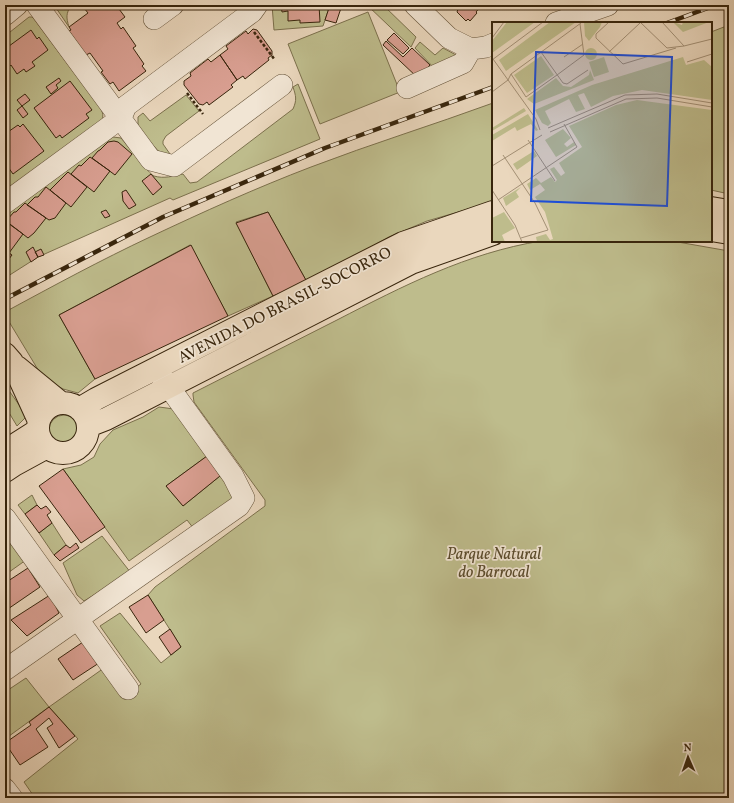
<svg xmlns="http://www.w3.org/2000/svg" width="734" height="803" viewBox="0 0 734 803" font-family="Vollkorn,serif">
<rect width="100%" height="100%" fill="#ead7bd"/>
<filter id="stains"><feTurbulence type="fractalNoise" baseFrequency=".005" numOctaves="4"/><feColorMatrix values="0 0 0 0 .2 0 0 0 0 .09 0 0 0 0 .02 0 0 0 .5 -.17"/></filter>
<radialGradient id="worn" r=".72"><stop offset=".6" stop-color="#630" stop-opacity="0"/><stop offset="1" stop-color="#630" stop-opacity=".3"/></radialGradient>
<path fill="#bebc8c" stroke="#7b704c" d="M54 5H71C66 14 66 17 69 27Z
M272 5H330L323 26 274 30Z
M367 5H383L416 37 411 47Z
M368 12 400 92 320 124 288 44Z
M29 17H32L34 19 99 106C102 111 104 114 102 120L5 193V36Z
M729 25V194L711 190V32Z
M420 42 435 55 443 48 458 56 435 69 415 48Z
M298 84 320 139 173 200 170 198 38 257 5 278V216L113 137 121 138C127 145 149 174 154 176 164 179 173 176 183 174L190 183 197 182 293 109C297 100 296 96 293 87Z
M186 95 199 111 166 136 163 141V144L170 154 166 155 160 153 139 129 138 124V117L143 113 150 121Z
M493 103V202L427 221 389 237 307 282 268 212 236 222 273 296 228 316 190 245 59 315 95 379 78 393 63 389 47 380 37 368 5 315V312C53 286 101 260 150 237 203 212 256 188 311 167 371 144 433 125 493 103Z
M541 241H672L729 251V798H35L24 782 78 739 49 707 5 739V692L26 678 49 707 104 668 124 697 141 684 100 626 120 613 161 663 181 647 148 595 155 587 265 506V500L194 402 193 395V393C241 369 289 344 337 320 403 286 467 253 541 241Z
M5 385 27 416 17 426 5 406Z
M159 407 174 409 207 456 166 486 183 506 220 476 234 495 230 503 194 529 187 520 129 561 63 469 81 465 94 457 100 444 113 430 143 417Z
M49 430a15 15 0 1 1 30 0a15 15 0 1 1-30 0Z
M32 495 37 505 25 514 18 505Z
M52 523 66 545 54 555 39 533Z
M5 534 26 560 5 575Z
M102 536 131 573 84 601 77 595 63 563Z"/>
<path fill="#d89e90" stroke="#38250c" d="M87 5H116L125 17 117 23 121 29 123 27 136 46 133 48 144 64 142 66 146 71 119 91 113 82 110 84 101 72 103 71 90 53 86 55 69 31 71 30 69 27 88 13 84 8Z
M116 5H131L127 8 126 6 120 10Z
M281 5H319L320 22 300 23V20L288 21V11L282 12Z
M330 5H342L336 23 325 20Z
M454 5H486L483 8 481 6 476 12 477 13 470 21 468 19 466 21 457 12 458 9Z
M253 29 257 30 272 51V55L268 58 269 60 245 79 243 76 237 80 220 55 228 49 226 46 246 31 248 34Z
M31 30 37 39 39 37 48 50 32 62 35 66 26 72 24 69 17 74 11 65 9 67 5 61V49Z
M394 33 409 48 403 54 387 40Z
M386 41 403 57 412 48 430 65 418 78 383 45Z
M220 55 237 80 231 85 233 87 209 105 207 102 203 105 199 104 184 85V81L191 76 190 73 208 59 211 62Z
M59 78 61 81 56 85 58 88 51 94 46 87Z
M70 81 92 110 86 114 89 118 62 138 60 135 56 138 34 108Z
M25 94 30 100 22 106 17 100Z
M22 106 28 114 23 118 17 110Z
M23 124 44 151 13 174 8 167 7 168 5 166V134L18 125 20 127Z
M114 141 118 142 132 154 115 175 92 158 98 151 100 150 108 142Z
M90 157 110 171 94 192 71 174 79 165 81 166Z
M68 172 87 187 71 207 50 190Z
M151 174 162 187 153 195 142 181Z
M46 187 66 203 55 218 49 220 27 205 35 197H38Z
M126 190 136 205 129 209 123 201 122 192Z
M25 203 46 218 34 233 28 238 6 221 14 212H16Z
M106 210 110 216 105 218 101 212Z
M268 212 307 282 273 296 236 223Z
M5 221 23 234 9 253 12 255 5 264Z
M191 245 228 316 95 379 59 315Z
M33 247 38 257 31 262 26 252Z
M41 249 44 255 38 257 35 252Z
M5 419 10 426 5 429Z
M207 456 220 476 183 506 166 486Z
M63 469 105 527 81 543 39 486Z
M37 505 41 509 46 506 51 512 47 515 52 523 39 533 25 514Z
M76 543 79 548 60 561 54 555 66 545 70 548Z
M28 568 40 587 5 611V583Z
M50 595 59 613 27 636 11 620Z
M148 595 164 620 146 633 129 607Z
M170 629 181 647 171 655 159 637Z
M83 642 99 663 73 680 58 659Z
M49 707 75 736 59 748 47 728 53 724 49 718 36 729 48 747 20 765 5 743 31 725 29 722Z"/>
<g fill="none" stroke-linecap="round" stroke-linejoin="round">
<g stroke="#645238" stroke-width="22">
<path id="minor" d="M37 5 151 160 174 166 282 85
M415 5 449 38 471 49 486 47 493 44
M5 15 17 5
M154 19 173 5
M556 23 608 5
M407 88 463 63 471 49
M5 203 121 118 126 106 252 12 257 5
M5 518 128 689
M5 670 239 506 244 498 233 476 159 373
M5 789 12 798"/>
</g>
<g stroke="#38250c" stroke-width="24">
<path id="major" d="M711 208 729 211
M711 230 729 233
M5 354 12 362 39 421
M17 367 61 403
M38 428a25 25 0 1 1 50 0a25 25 0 1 1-50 0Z
M79 409 96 399 403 243 493 212
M88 426 106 419 411 263 493 234
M5 451 38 430
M5 471 14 465 47 447"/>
</g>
<path stroke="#38250c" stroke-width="2.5" stroke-dasharray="3 2" stroke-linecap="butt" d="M254 32 275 60
M187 93 203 114"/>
<use href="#minor" stroke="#f1e5d4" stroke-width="21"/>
<use href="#major" stroke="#ead7bd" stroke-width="22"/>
<g stroke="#38250c" stroke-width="4.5">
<path id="rail" d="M667 23 716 5
M5 299 163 217 325 148 493 87"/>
</g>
<use href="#rail" stroke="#f1e5d4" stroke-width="3" stroke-dasharray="9" stroke-linecap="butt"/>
</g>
<g text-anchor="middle" stroke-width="3.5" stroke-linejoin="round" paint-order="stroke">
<g font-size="16" fill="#38250c" stroke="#f1e5d4">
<text transform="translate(284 304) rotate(-27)" y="6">AVENIDA DO BRASIL-SOCORRO</text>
</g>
<g font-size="16" font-style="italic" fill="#5a4b2c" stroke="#f1e5d4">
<text x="494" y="559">Parque Natural<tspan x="494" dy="18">do Barrocal</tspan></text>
</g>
</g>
<g transform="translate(492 22)">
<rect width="220" height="220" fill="#ead7bd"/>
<path d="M15 0H43L0 31V19ZM58 0H84L14 49 7 38ZM110 0 108 5 97 19 93 14 92 0ZM181 0 190 3 191 0H217L191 10ZM93 32a6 6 0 1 1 12 0a6 6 0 1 1-12 0ZM49 34 62 53 35 71 22 53ZM112 35 117 50 102 55 97 40ZM191 35 194 43 212 38 220 45V78L150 68 121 74 99 85 92 71 86 73 93 87 84 90 77 77 53 89 59 101 56 104 50 101 43 88 100 63ZM98 48 102 58 42 82 35 77 64 56 71 64 79 65 97 53ZM145 78 220 88V220H45L44 215 54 212 58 218 61 217 53 190 43 175 53 168 48 162 38 168 35 162 44 156 49 161 59 155 63 160 65 158 58 147 62 145 69 154 73 151 67 141 90 125 77 104 124 83ZM32 86 34 89 0 109V106ZM36 92 46 108 44 109 39 102 25 109 23 105 0 119V113ZM71 107 79 116 72 122 75 125 82 120 84 123 64 135 53 118ZM42 129 45 134 25 148 21 142ZM29 165 24 170 27 175 14 184 11 176ZM12 190 23 206 10 213 13 220H0V196Z" fill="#bebc8c"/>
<path fill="none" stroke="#a39076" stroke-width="1" d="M117 0 104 12V16L131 42 184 26M148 0 175 26 192 24M170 0 192 24 220 17M0 16 12 0M49 30 71 61 75 62 96 48M117 30 148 1M72 35 91 22M1 37 44 97 48 108M0 38 51 0M195 40 220 32M19 52 34 75 65 53 92 33 88 2M0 70 16 58 19 52 89 1M56 106 133 73 165 72 220 81M58 110 134 77 165 76 220 85M36 118 63 159M11 133 43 181 56 208 29 216M0 144 50 113M0 168 23 203 30 220M6 178 85 125 72 102"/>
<path fill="#1d4ed8" fill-opacity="0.15" stroke="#1d4ed8" stroke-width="2" d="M44 30 180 35 175 184 39 179Z"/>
<rect width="220" height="220" fill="none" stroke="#38250c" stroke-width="2"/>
</g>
<rect width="734" height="803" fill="none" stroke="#ead7bd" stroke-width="20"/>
<rect x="6" y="6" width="722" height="791" fill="none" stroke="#38250c" stroke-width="2"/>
<rect x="10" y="10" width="714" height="783" fill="none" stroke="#38250c"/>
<g transform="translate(688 757) rotate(358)" stroke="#f1e5d4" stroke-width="3" paint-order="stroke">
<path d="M0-3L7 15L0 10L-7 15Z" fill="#38250c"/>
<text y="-6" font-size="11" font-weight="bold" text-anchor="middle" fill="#38250c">N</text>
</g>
<rect width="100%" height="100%" filter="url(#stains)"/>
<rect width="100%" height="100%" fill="url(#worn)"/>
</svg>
